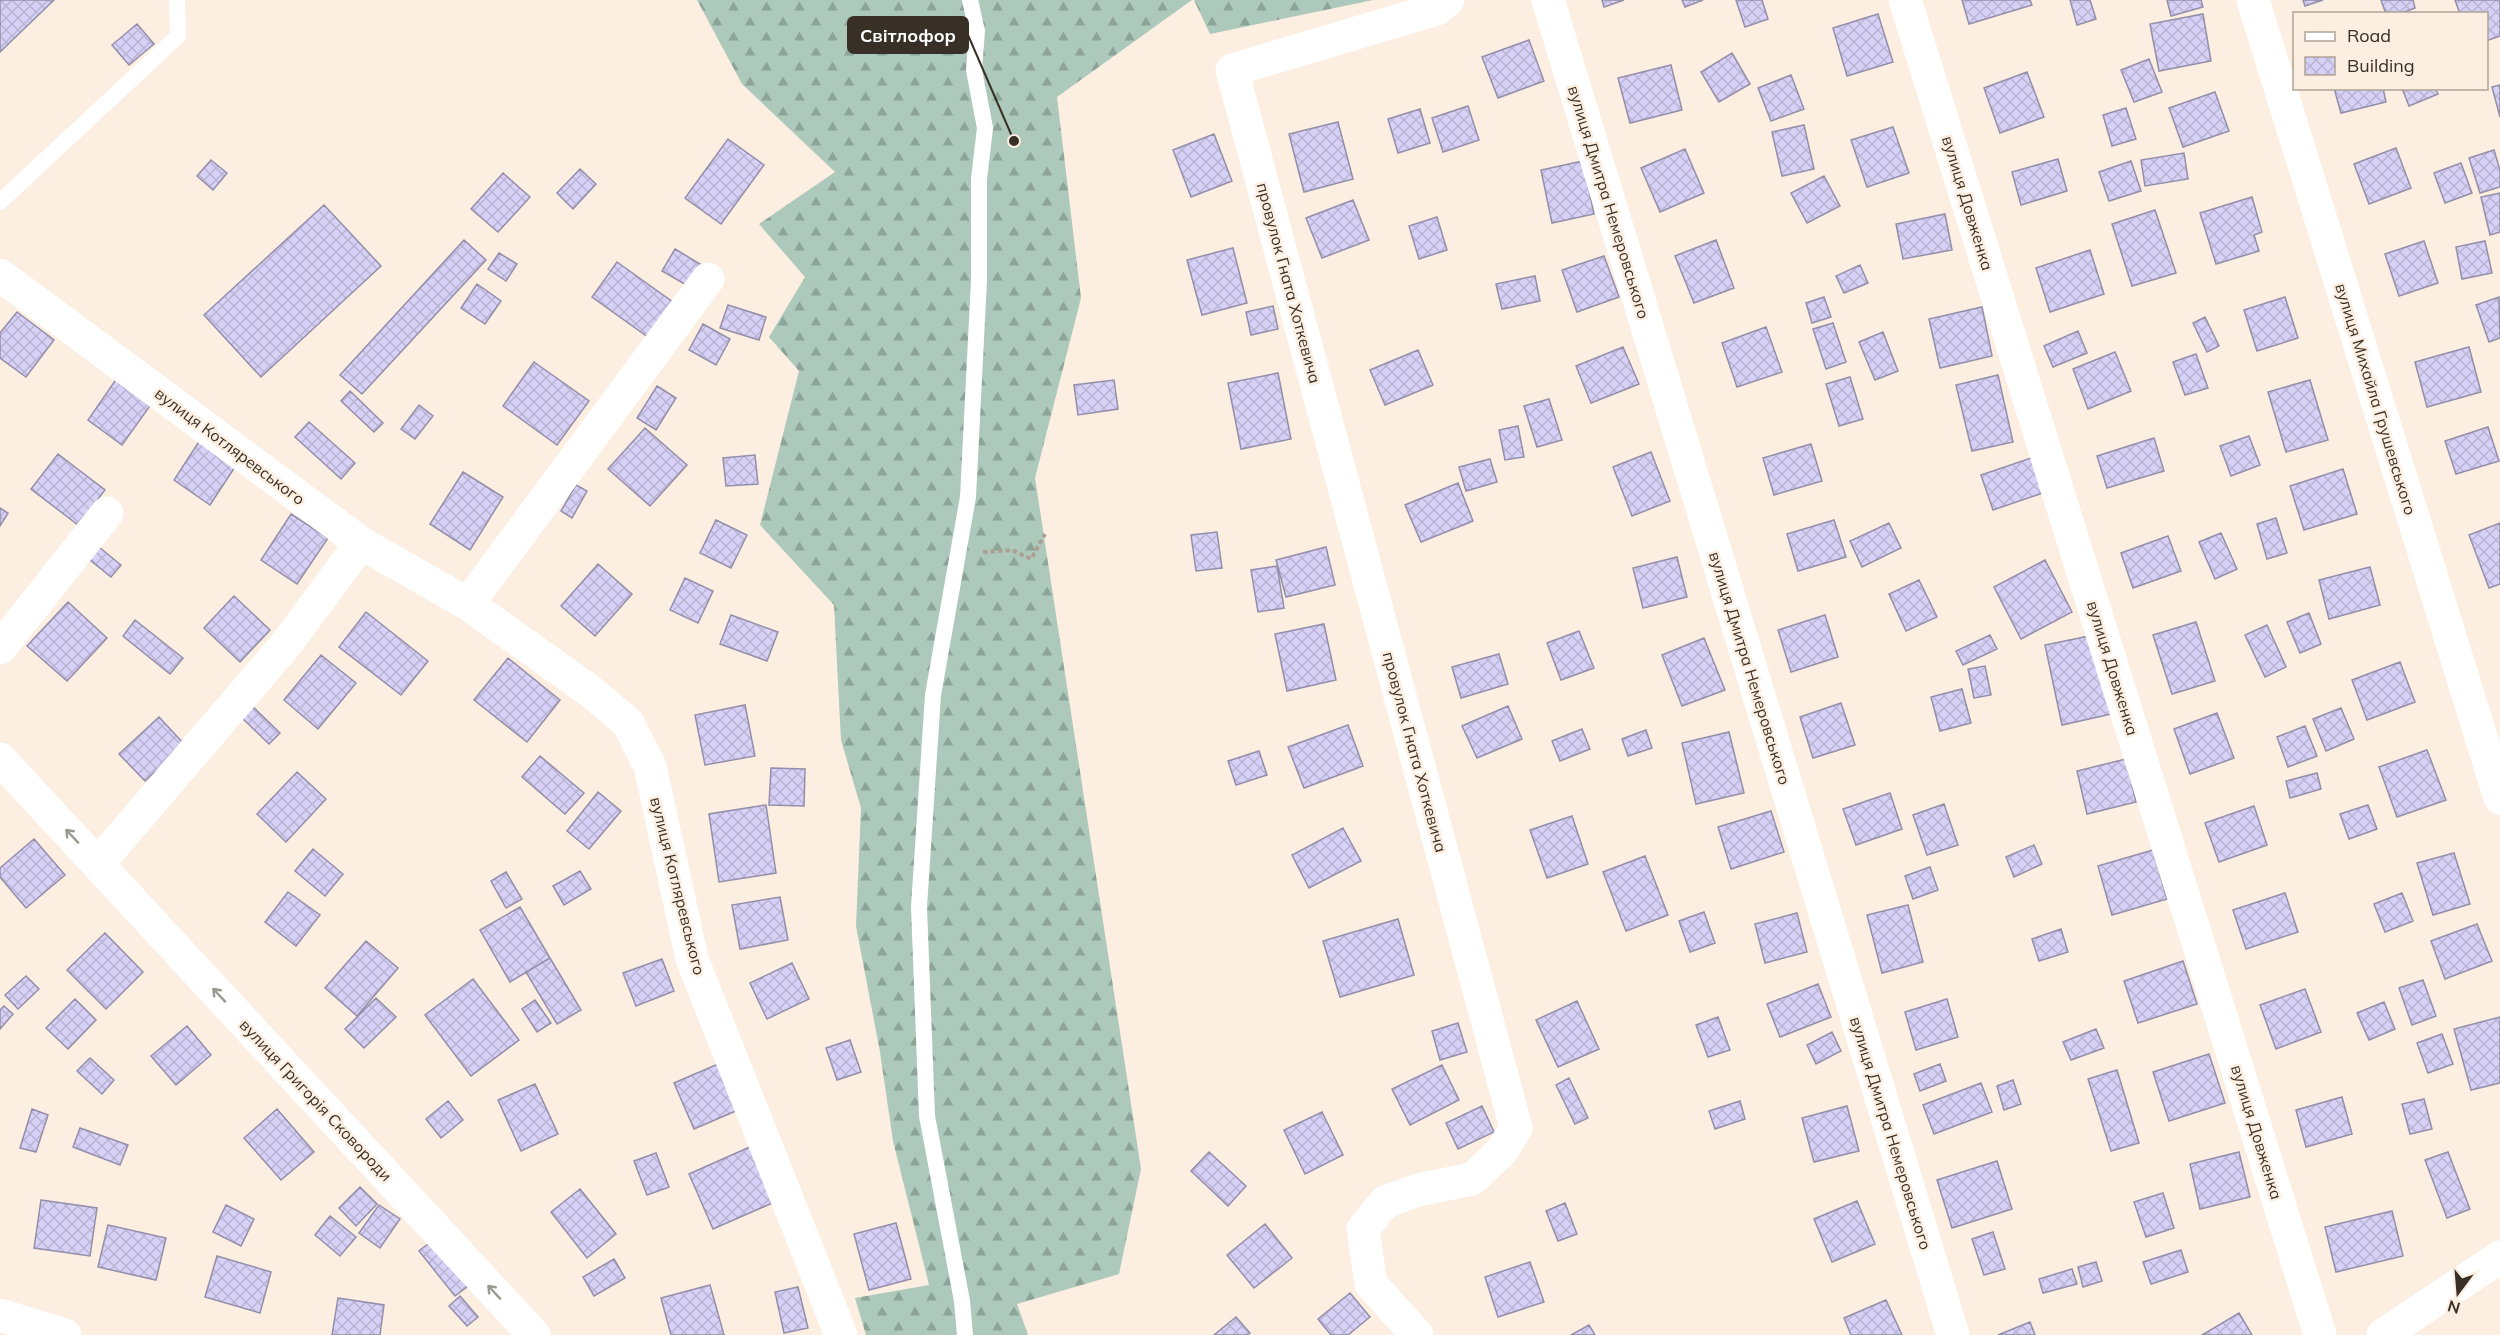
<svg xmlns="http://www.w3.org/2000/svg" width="2500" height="1335" viewBox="0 0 2500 1335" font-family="Mulish,sans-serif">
<defs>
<pattern id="forest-firs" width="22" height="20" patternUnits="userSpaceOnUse" patternTransform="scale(1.5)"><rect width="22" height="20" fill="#acc9bb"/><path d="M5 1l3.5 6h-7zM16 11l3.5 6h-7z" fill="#8da498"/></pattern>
<pattern id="building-cross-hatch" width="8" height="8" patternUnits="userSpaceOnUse" patternTransform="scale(1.5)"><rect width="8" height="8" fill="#d7d1f7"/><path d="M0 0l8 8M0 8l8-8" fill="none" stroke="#b9b4d4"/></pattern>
</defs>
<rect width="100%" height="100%" fill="#fceee0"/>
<path fill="url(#forest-firs)" d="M697 0H1192L1057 97 1081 298 1035 478 1141 1169 1119 1274 1017 1304 1028 1335H866L855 1298 929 1285 893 1141 880 1052 856 926 861 808 841 740 834 605 760 525 799 371 769 337 805 277 759 224 835 172 742 84Z
M1194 0H1373L1210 34Z"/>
<path fill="url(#building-cross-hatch)" stroke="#938ea9" stroke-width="1.5" d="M0 0H54L0 52Z
M1602 0H1624L1604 7Z
M1682 0H1703L1685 7Z
M1736 0H1762L1768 19 1745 27Z
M1962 0H2030L2032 5 1969 24Z
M2070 0H2090L2096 19 2077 25Z
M2167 0H2201L2203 7 2171 16Z
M2303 0H2323L2305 6Z
M2381 0H2413L2415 8 2399 14H2386Z
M2455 0H2500V36L2486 41V14H2460Z
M1878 14 1893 62 1847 76 1833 28Z
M2203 14 2211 61 2159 71 2150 24Z
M137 24 154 44 129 65 112 45Z
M1529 40 1544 81 1498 98 1482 57Z
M1732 53 1750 84 1719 102 1701 72Z
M2149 59 2162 92 2134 102 2121 70Z
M1671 65 1682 110 1630 123 1618 78Z
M2027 72 2044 117 2000 133 1984 88Z
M1791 75 1804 109 1771 121 1758 88Z
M2500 85V117L2492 87Z
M2334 88H2383L2386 102 2341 113Z
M2402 88H2435L2438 94 2409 106Z
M2215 92 2229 131 2183 147 2169 108Z
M1468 106 1479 140 1443 152 1432 118Z
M2126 108 2136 139 2112 146 2103 115Z
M1420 109 1430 143 1398 153 1388 119Z
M1338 122 1353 179 1304 192 1289 134Z
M1804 125 1814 169 1782 176 1772 132Z
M1893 127 1909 173 1867 187 1851 140Z
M1214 134 1232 181 1191 197 1173 150Z
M728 139 764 165 721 224 685 198Z
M2396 148 2411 188 2369 204 2354 164Z
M1685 149 1704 193 1660 212 1641 168Z
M2494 150 2500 170V187L2480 193 2469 158Z
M2184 153 2188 179 2145 186 2141 160Z
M2058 159 2067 191 2021 205 2012 172Z
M211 160 227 173 213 190 197 176Z
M1583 161 1594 214 1552 223 1541 170Z
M2131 161 2141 191 2109 201 2099 172Z
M2461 163 2472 193 2445 203 2434 173Z
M580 169 596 184 573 209 557 193Z
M503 173 530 197 498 232 471 209Z
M1824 176 1840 206 1807 223 1791 193Z
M2500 193V232L2490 235 2481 197Z
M2252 197 2262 232 2254 235 2259 251 2216 264 2200 213Z
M1353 200 1369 240 1322 258 1306 218Z
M324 205 381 266 261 377 204 315Z
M2155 210 2176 273 2132 286 2112 224Z
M1945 214 1952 250 1903 259 1896 224Z
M1437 217 1447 250 1419 259 1409 226Z
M464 240 486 260 362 394 340 375Z
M1716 240 1734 288 1694 303 1675 256Z
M2424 241 2438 283 2399 296 2385 254Z
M2485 241 2492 273 2462 279 2456 247Z
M1233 248 1247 303 1202 315 1187 260Z
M675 249 700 264 688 286 662 271Z
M2090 250 2104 294 2050 312 2036 268Z
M499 253 517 264 506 281 488 269Z
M1604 256 1619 297 1577 312 1562 270Z
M617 262 677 305 652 340 592 297Z
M1860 265 1868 283 1844 293 1836 276Z
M1535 276 1540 301 1502 309 1496 284Z
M477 284 501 301 485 324 461 308Z
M1824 297 1831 317 1812 323 1806 303Z
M2285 297 2298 338 2257 351 2244 310Z
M2499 297 2500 338 2489 342 2476 305Z
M728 305 766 317 759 340 720 328Z
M1273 306 1278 329 1251 335 1246 312Z
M1982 307 1992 356 1940 368 1929 319Z
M17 312 54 340 26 377 0 358V333Z
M2205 317 2219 346 2207 352 2193 323Z
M1833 323 1846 362 1826 369 1813 329Z
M703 324 730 339 716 365 689 350Z
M1766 327 1782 372 1737 387 1722 343Z
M2078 331 2087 353 2053 367 2044 346Z
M1883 332 1898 371 1875 380 1859 342Z
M1623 347 1639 384 1591 403 1576 366Z
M2469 347 2481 392 2427 407 2415 362Z
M1418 350 1433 385 1385 405 1370 370Z
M2115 352 2131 391 2088 409 2073 369Z
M2196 354 2208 388 2185 395 2173 362Z
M534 362 589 401 557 445 503 406Z
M1278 373 1291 439 1241 449 1228 383Z
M1998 375 2013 442 1972 451 1956 385Z
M1850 377 1863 419 1839 426 1826 384Z
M117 378 152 403 122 445 88 420Z
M1114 380 1118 409 1078 415 1074 385Z
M2310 380 2328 440 2286 452 2268 392Z
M657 386 676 398 656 430 637 418Z
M350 391 383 423 374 432 341 401Z
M1549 399 1562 440 1537 447 1524 406Z
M419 405 433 416 415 439 401 429Z
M309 422 355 463 341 479 295 437Z
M1518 426 1524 457 1505 460 1499 430Z
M2488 427 2499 461 2456 474 2445 441Z
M645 428 687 465 650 506 608 469Z
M2249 436 2260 465 2231 476 2220 446Z
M2154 438 2164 471 2107 488 2097 456Z
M200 440 237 464 210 505 174 480Z
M1811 444 1822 481 1774 495 1763 458Z
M1651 452 1670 501 1632 516 1613 467Z
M58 454 105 490 78 525 31 489Z
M755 455 758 484 726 486 723 458Z
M2034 457 2046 492 1993 510 1981 475Z
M1490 459 1497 482 1466 491 1459 467Z
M2343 469 2357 514 2304 530 2290 486Z
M463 472 503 497 470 550 430 524Z
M1458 483 1473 521 1421 542 1405 505Z
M576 485 587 491 572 518 561 511Z
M0 508 8 513 0 526Z
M291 514 328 538 297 584 261 560Z
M2276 518 2287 553 2267 559 2257 524Z
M716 520 747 535 731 568 700 553Z
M1834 520 1846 557 1798 571 1787 534Z
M1889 523 1901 548 1862 567 1850 541Z
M2500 523V584L2489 588 2469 535Z
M1217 532 1222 568 1196 571 1191 535Z
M2221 533 2237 569 2215 579 2199 542Z
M2168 536 2181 571 2133 588 2121 553Z
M94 543 121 565 111 577 85 556Z
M1326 547 1335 585 1286 597 1276 560Z
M1677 557 1687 597 1643 608 1633 568Z
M2045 560 2072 612 2021 639 1994 587Z
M598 564 632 594 595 636 561 606Z
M1277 566 1284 608 1258 612 1251 570Z
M2370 567 2380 605 2329 619 2319 580Z
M685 578 713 591 698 623 670 610Z
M1919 580 1937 617 1906 631 1889 594Z
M234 596 270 630 240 662 204 628Z
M68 602 107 638 67 681 27 646Z
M366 612 428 661 401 695 339 647Z
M2309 613 2321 644 2300 653 2287 622Z
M731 615 778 632 767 661 720 644Z
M1825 615 1838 657 1791 672 1778 630Z
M135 620 183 658 170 674 123 636Z
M2196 622 2215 681 2172 694 2153 635Z
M1324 624 1336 680 1287 691 1275 634Z
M2267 625 2286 667 2265 677 2245 635Z
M1579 631 1594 668 1561 680 1547 643Z
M2099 634 2116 713 2062 725 2045 645Z
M1990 635 1997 649 1963 665 1956 651Z
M1704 638 1725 690 1682 706 1662 655Z
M1499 654 1508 684 1461 698 1452 667Z
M321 655 356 683 318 729 284 700Z
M508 658 560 700 527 742 474 700Z
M2400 662 2415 702 2367 720 2352 680Z
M1985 666 1991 695 1974 698 1968 669Z
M1962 689 1971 723 1940 731 1931 697Z
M1841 703 1855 745 1813 758 1800 717Z
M250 704 280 733 269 744 239 715Z
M745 705 755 756 705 765 695 715Z
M1508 706 1522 739 1477 758 1462 726Z
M2341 708 2354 739 2326 751 2313 719Z
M2217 713 2234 758 2190 774 2174 729Z
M159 717 185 745 145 781 119 754Z
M1348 725 1363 766 1304 788 1288 747Z
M2305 726 2317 756 2288 767 2277 737Z
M1582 729 1590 749 1560 761 1552 741Z
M1646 730 1652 748 1628 756 1622 739Z
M1729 732 1744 793 1696 804 1682 743Z
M2427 750 2446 800 2397 817 2379 767Z
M1259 751 1267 775 1236 785 1228 761Z
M540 756 584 793 565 814 522 777Z
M2126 759 2136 802 2087 814 2077 771Z
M771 768 805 769 804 806 769 805Z
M297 772 326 799 286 842 257 814Z
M2317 773 2321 789 2290 798 2286 781Z
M598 792 621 811 589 849 567 831Z
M1890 793 1902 829 1856 845 1843 809Z
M1944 804 1958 845 1927 855 1913 815Z
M766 805 776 873 719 882 709 814Z
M2368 805 2377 829 2349 839 2340 814Z
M2254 806 2267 845 2219 862 2205 823Z
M1771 811 1784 852 1731 869 1718 827Z
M1572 816 1588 864 1547 878 1530 830Z
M1343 828 1361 861 1309 888 1292 855Z
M34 839 65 875 26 908 0 877V868Z
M2034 845 2042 864 2014 877 2006 857Z
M313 849 343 874 325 896 295 871Z
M2153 850 2167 899 2112 915 2098 866Z
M2454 853 2470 904 2433 915 2417 863Z
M1645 856 1668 915 1626 931 1603 872Z
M1930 867 1938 890 1913 899 1905 876Z
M580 871 591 889 564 905 553 886Z
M506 872 522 899 506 908 491 881Z
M288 892 320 915 296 946 265 922Z
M2285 893 2298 932 2246 949 2233 910Z
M2402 893 2413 921 2385 932 2374 904Z
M780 897 788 940 740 949 732 905Z
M1908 905 1923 962 1882 973 1867 915Z
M520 907 550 958 510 982 480 930Z
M1704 912 1715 943 1690 952 1679 921Z
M1797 913 1807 952 1765 963 1755 924Z
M1398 919 1414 975 1340 997 1323 941Z
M2477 924 2492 961 2445 979 2431 941Z
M2061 929 2068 952 2039 961 2032 939Z
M105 933 143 972 106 1009 67 970Z
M366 941 398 968 357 1016 325 988Z
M550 958 581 1010 557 1024 526 972Z
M662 959 674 991 636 1006 623 973Z
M2183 961 2197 1004 2138 1023 2124 981Z
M792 963 809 999 767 1019 750 983Z
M26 976 39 989 18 1009 5 995Z
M473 979 519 1040 471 1076 425 1015Z
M2423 980 2436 1016 2412 1025 2399 988Z
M1818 984 1831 1017 1780 1037 1767 1004Z
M2305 989 2321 1032 2276 1049 2260 1005Z
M376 998 396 1017 364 1048 345 1029Z
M75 999 96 1020 68 1049 46 1028Z
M1947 999 1958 1037 1916 1050 1905 1012Z
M535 1000 551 1023 537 1032 522 1009Z
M1577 1001 1599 1049 1558 1067 1536 1020Z
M2384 1002 2395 1029 2369 1040 2357 1013Z
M4 1006 13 1014 0 1029V1010Z
M1718 1017 1730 1050 1708 1057 1696 1025Z
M2500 1017V1083L2471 1090 2454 1029Z
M1458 1023 1467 1052 1440 1060 1432 1031Z
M187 1026 211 1055 176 1085 151 1056Z
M2096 1029 2104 1048 2071 1060 2063 1042Z
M1832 1032 1841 1051 1816 1064 1807 1045Z
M2442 1034 2453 1064 2428 1073 2417 1043Z
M850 1040 861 1072 837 1080 826 1048Z
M2209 1054 2225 1103 2169 1121 2153 1072Z
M90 1058 114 1080 102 1094 77 1071Z
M718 1064 738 1110 694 1129 674 1083Z
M1940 1064 1946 1081 1920 1091 1914 1074Z
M1442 1065 1459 1100 1410 1125 1392 1089Z
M2117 1070 2139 1143 2111 1151 2088 1079Z
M1569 1078 1588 1118 1575 1124 1556 1085Z
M2013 1080 2021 1104 2004 1110 1997 1086Z
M1981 1083 1992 1112 1934 1134 1923 1105Z
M535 1084 558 1134 521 1151 498 1100Z
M2342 1097 2352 1134 2306 1147 2296 1110Z
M2424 1099 2432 1129 2410 1134 2402 1104Z
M448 1101 463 1120 441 1138 426 1119Z
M1740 1101 1745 1119 1715 1129 1709 1111Z
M1482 1106 1494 1132 1458 1149 1446 1123Z
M1847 1106 1859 1151 1814 1162 1802 1118Z
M32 1109 48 1115 36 1152 20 1148Z
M277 1109 314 1152 281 1180 244 1138Z
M1322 1112 1343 1155 1305 1174 1284 1130Z
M80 1128 128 1145 120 1165 73 1147Z
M752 1146 777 1201 713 1229 689 1174Z
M1209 1152 1246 1186 1228 1206 1191 1171Z
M2239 1152 2250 1197 2200 1209 2190 1164Z
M2448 1152 2470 1209 2447 1218 2425 1160Z
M656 1153 669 1187 647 1195 634 1161Z
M1997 1161 2012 1209 1952 1228 1937 1180Z
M360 1187 377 1204 356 1226 339 1208Z
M580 1189 616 1234 587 1258 551 1212Z
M2163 1193 2174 1228 2146 1237 2134 1202Z
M41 1200 97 1208 90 1256 34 1248Z
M1857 1201 1875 1244 1832 1262 1814 1219Z
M1565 1203 1577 1234 1558 1241 1546 1211Z
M226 1205 254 1219 241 1246 213 1232Z
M379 1205 400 1219 380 1248 359 1233Z
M2392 1211 2403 1256 2336 1272 2325 1227Z
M330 1216 356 1237 340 1256 315 1235Z
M896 1223 911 1279 869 1290 854 1234Z
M1265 1224 1292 1258 1254 1288 1227 1255Z
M108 1225 166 1238 156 1280 98 1267Z
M1993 1232 2005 1269 1984 1275 1972 1239Z
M432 1241 468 1286 455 1296 419 1251Z
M2181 1250 2188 1272 2151 1284 2143 1262Z
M217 1256 271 1272 260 1313 205 1297Z
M614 1259 625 1278 594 1296 583 1277Z
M1530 1262 1544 1302 1498 1317 1485 1277Z
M2096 1262 2102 1281 2083 1287 2078 1267Z
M2072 1269 2077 1284 2043 1293 2039 1279Z
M710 1285 724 1335H671L661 1298Z
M798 1287 808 1328 784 1333 775 1292Z
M1350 1293 1370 1317 1348 1335H1331L1318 1319Z
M460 1296 478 1317 467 1326 449 1306Z
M338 1298 384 1305 380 1335H332Z
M1886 1300 1902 1335H1851L1844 1318Z
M2239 1313 2252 1335H2202Z
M1236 1317 1250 1333 1247 1335H1214Z
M2030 1322 2035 1335H1998Z
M1589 1325 1595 1335H1571Z"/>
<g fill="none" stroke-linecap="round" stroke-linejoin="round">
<path stroke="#aca094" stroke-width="4" stroke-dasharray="4.5 3" stroke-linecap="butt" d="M983 552 1012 550 1031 559 1045 534"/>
<path stroke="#fff" stroke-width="16" d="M0 202 178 36 177 0
M965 1335 962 1301 927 1116 919 907 933 695 968 497 979 280V179L985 128 974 70 977 31 970 0"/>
<path stroke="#fff" stroke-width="33" d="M1548 0 1953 1335
M1905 0 2320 1335
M0 275 361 543 468 604 590 691 628 723 650 766 692 959 841 1335
M468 604 708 279
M0 648 107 513
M98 864 287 643 361 543
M1417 1335 1371 1284 1363 1229 1385 1202 1418 1190 1472 1179 1501 1152 1516 1128 1232 70 1437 9 1448 0"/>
<path stroke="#fff" stroke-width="33" d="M2253 0 2500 798
M0 759 534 1335
M0 1315 65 1335
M2383 1335 2500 1257"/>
</g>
<defs><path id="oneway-shaft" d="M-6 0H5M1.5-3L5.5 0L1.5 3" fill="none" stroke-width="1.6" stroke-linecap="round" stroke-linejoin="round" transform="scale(1.5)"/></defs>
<g stroke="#9c9892">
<use href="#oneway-shaft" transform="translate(72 836) rotate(-133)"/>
<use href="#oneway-shaft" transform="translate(219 995) rotate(-133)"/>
<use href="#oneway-shaft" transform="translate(494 1292) rotate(-133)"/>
</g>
<g text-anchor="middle" stroke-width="5" stroke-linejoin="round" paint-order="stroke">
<g font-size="16" fill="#383026" stroke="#fceee0">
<text transform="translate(1609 202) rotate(73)" y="6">вулиця Дмитра Немеровського</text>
<text transform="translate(1968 203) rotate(73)" y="6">вулиця Довженка</text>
<text transform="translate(1289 283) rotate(75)" y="6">провулок Гната Хоткевича</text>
<text transform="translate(2376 399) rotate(73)" y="6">вулиця Михайла Грушевського</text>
<text transform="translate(230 446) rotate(37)" y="6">вулиця Котляревського</text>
<text transform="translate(1750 668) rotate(73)" y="6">вулиця Дмитра Немеровського</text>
<text transform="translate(2113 668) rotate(73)" y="6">вулиця Довженка</text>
<text transform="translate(1415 752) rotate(75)" y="6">провулок Гната Хоткевича</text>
<text transform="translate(678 886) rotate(76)" y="6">вулиця Котляревського</text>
<text transform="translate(316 1100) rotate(47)" y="6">вулиця Григорія Сковороди</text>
<text transform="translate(2257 1132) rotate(73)" y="6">вулиця Довженка</text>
<text transform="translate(1891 1133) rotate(73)" y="6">вулиця Дмитра Немеровського</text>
</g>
</g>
<path fill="none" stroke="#383026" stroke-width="2" d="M1014 141L968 35"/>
<circle fill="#383026" stroke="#fceee0" stroke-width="2" cx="1014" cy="141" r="6"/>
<rect fill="#383026" stroke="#383026" stroke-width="2" x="848" y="17" width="120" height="36" rx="6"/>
<g font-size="18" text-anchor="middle" font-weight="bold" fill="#fff">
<text x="908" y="42">Світлофор</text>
</g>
<rect x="2293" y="12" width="195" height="78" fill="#fceee0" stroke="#aea296" stroke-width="1.5"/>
<rect x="2305" y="32" width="30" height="9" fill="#ffffff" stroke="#aea296" stroke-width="1.5"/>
<text x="2347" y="42" font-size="18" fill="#383026">Road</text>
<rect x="2305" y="57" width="30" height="18" fill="url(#building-cross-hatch)" stroke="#aea296" stroke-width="1.5"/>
<text x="2347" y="72" font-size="18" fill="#383026">Building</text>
<g transform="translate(2458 1293) rotate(196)" stroke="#fceee0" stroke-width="4.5" paint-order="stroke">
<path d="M0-4.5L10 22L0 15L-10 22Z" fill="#383026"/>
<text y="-9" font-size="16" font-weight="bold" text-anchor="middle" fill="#383026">N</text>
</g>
</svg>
